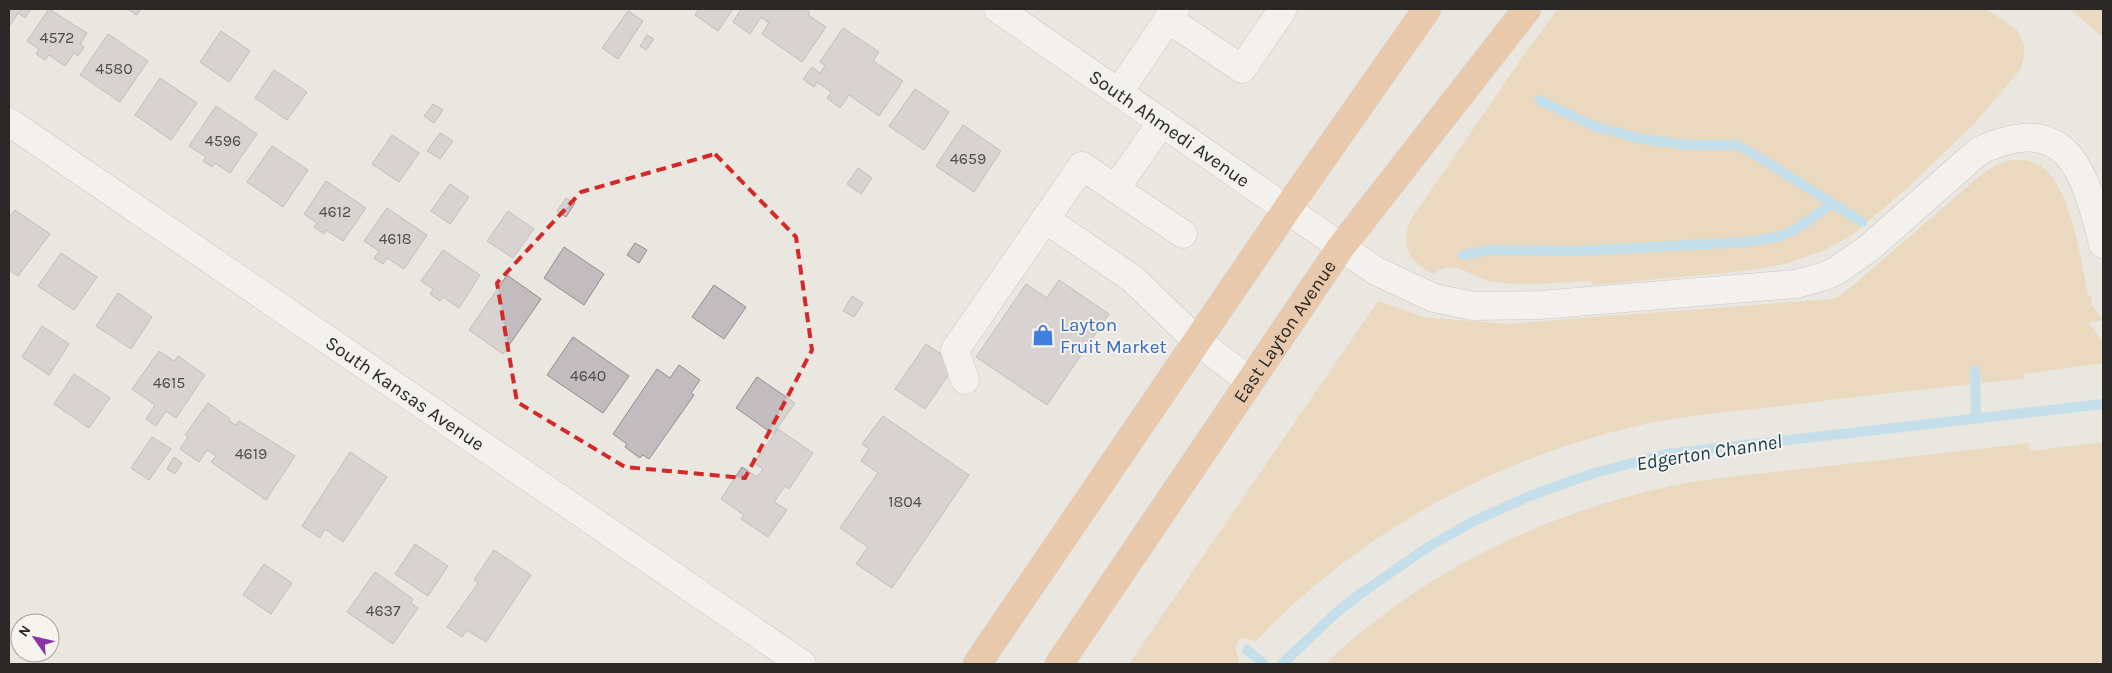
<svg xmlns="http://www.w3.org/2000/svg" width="2112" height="673" viewBox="0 0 2112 673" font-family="Karla,sans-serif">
<rect width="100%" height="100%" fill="#eae6e0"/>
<path fill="#eaca96" d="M1558 9H1987L2017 30 2024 46V57L2020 70 1973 125 1907 188 1852 235 1825 250 1785 264 1745 271 1593 285 1590 281C1558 282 1522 287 1490 281 1467 276 1457 258 1433 274 1410 261 1400 247 1410 221L1528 49Z
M2069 9H2103V37Z
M2010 160H2026L2040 166 2042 164V167C2071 187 2081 261 2088 295L2092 297 2091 304 2103 320 2088 323 2103 341V363L2024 374V379L1981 383 1980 370H1970V384C1904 392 1838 399 1771 407 1725 412 1677 416 1632 427 1490 461 1356 535 1256 641L1241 638 1235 647 1239 661 1236 664H1129L1378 301 1424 317 1506 324 1831 299 1838 297 1849 289 1982 174 1998 164Z
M2103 442V664H1325C1421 572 1542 514 1671 486 1714 477 1759 474 1803 469 1878 460 1954 452 2029 443V451Z"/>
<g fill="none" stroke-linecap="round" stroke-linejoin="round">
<path stroke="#98d8f7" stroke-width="10" d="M1539 100 1596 127 1642 139 1688 145H1737L1760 158 1862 222
M1463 255 1491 250 1577 251 1747 242 1778 237 1794 230 1832 204
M1975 370 1976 418
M1247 650 1264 664
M1282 664 1337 612 1360 594 1428 547 1474 521 1532 495 1591 474 1666 454 2103 404"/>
</g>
<path fill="#c3bcbe" stroke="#938d8f" d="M9 9H28L30 10 25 18 18 13 9 27Z
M49 9 87 33 80 44 84 47 78 56 74 53 65 66 49 55 45 60 36 54 39 49 27 41Z
M127 9H141L137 15Z
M699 9H733L718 31 695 15Z
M741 9H806L810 12 808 15 826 27 802 62 762 34 769 23 761 17 750 34 733 22Z
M628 11 643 21 618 59 602 48Z
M843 28 879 52 873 61 903 81 879 116 849 95 840 108 827 98 831 92 817 82 814 87 803 79 812 67 820 73 825 66 820 62Z
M221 31 250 51 229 82 200 62Z
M108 34 148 61 120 102 80 75Z
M647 35 654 39 646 50 640 46Z
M274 70 307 92 287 120 255 98Z
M160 78 197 103 171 140 135 115Z
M915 89 949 112 924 150 889 126Z
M433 104 443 110 434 123 424 116Z
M216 106 257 134 230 173 215 163 212 167 203 161 206 157 189 146Z
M963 125 1001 151 974 192 936 166Z
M440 133 453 141 440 159 427 151Z
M392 135 419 153 399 182 372 164Z
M272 146 308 170 283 207 247 182Z
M858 168 872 178 861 194 847 184Z
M326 181 366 208 343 241 326 230 324 234 314 227 317 223 304 214Z
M450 184 469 197 450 224 431 211Z
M566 198 575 203 566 217 557 211Z
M387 208 427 235 404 269 387 258 383 264 374 258 379 251 364 241Z
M15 210 50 234 18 276 9 270V217Z
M508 211 534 229 513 258 487 241Z
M635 243 647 250 639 263 627 255Z
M564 247 604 274 584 305 544 278Z
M443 250 480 275 459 308 443 297 440 301 430 294 433 289 421 281Z
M61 253 97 277 74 310 38 286Z
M507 275 541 299 503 354 469 330Z
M1059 280 1109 314 1047 405 976 357 1026 284 1047 298Z
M714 285 746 307 724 339 692 317Z
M118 293 152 317 131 349 96 326Z
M852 296 863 303 854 317 843 311Z
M42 326 69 344 49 375 22 357Z
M573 337 629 376 603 413 547 375Z
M926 344 956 364 925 409 895 389Z
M159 351 174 361 178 356 205 375 176 418 166 411 156 426 146 419 155 405 132 389Z
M679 365 700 380 691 393 694 395 649 459 643 455 640 458 625 447 627 444 613 434 657 369 670 378Z
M74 374 110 398 89 428 54 404Z
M757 377 795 403 773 434 736 408Z
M208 403 230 419 229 421 236 425 239 421 295 456 266 500 211 462 216 456 207 450 199 462 180 449 188 437 185 435Z
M883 416 969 475 892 588 856 564 868 547 840 528 878 473 861 461 869 449 862 444Z
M778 429 813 453 789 489 785 486 774 502 787 510 768 537 741 519 744 515 721 499 742 467 757 477 763 469 754 463Z
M152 437 171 449 149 480 131 468Z
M350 452 387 477 343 542 325 529 320 538 302 526Z
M174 457 182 463 175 474 167 469Z
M415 544 448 566 428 596 395 574Z
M494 550 531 575 486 642 467 630 462 637 447 627 478 583 474 580Z
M264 564 292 583 271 614 243 595Z
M375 572 413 599 411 603 418 608 393 644 347 612Z"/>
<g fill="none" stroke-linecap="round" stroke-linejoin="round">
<g stroke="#a6a29d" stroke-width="29">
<g id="minor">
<path id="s1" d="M998 9 1376 271 1434 298 1473 306 1540 305 1796 284 1825 276 1836 271 1869 248 1979 151C2069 109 2085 173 2103 244"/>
<path d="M1168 19 1242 69 1283 9"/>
<path d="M1119 92 1175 9"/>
<path id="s2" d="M9 122 802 664"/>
<path d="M1116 188 1162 122"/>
<path d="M1045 219 1133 279 1197 341 1250 381"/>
<path d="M965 380 955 350 1082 166 1183 234"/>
</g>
</g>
<g stroke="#c3c3c2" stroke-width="29">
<g id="major">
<path d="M977 664 1287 209 1427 9"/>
<path id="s3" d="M1059 664 1341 247 1527 9"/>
</g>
</g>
<use href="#minor" stroke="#fff" stroke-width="28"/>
<use href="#major" stroke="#e9a66c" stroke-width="28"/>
</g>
<path d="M0 0H2112V673H0ZM715 154 796 237 812 350 745 478 625 467 517 402 497 283 581 192Z" fill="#eae6e0" fill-opacity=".55" fill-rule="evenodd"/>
<path fill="none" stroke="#d62828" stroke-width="4" stroke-dasharray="10 6" stroke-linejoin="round" d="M715 154 796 237 812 350 745 478 625 467 517 402 497 283 581 192Z"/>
<defs>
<g id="shop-bare" transform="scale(1.725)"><path d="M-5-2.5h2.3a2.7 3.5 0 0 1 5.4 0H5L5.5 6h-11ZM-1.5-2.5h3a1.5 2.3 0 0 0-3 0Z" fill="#3f7fe0" stroke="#f7f3ee" stroke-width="2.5" paint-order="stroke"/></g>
</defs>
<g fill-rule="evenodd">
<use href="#shop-bare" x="1043" y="335"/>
</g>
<g text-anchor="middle" stroke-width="4" stroke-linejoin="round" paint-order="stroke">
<g font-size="16" fill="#504d4c">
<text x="57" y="43">4572</text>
<text x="114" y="74">4580</text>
<text x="223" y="146">4596</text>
<text x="968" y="164">4659</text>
<text x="335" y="217">4612</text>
<text x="395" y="244">4618</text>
<text x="588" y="381">4640</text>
<text x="169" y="388">4615</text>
<text x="251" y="459">4619</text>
<text x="905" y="507">1804</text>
<text x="383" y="616">4637</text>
</g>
<g font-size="19" fill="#292826" stroke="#f7f3ee">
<text dy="7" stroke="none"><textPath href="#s1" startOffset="209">South Ahmedi Avenue</textPath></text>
<text dy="7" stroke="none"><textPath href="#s3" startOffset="402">East Layton Avenue</textPath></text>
<text dy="7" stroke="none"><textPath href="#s2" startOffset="480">South Kansas Avenue</textPath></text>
</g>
<g font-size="19" fill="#366cbe" stroke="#f7f3ee" text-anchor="start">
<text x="1060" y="331">Layton<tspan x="1060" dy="22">Fruit Market</tspan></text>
</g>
<g font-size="20" font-style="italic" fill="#153a4b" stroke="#f7f3ee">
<text transform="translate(1709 452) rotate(-9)" y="7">Edgerton Channel</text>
</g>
</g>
<rect width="2112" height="673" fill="none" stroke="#292826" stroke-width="20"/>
<g transform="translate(35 638) rotate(304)"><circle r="24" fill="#f7f3ee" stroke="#a5a29e"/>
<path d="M0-4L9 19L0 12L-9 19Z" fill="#8735a4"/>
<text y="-8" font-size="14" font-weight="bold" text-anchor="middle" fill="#292826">N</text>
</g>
</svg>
